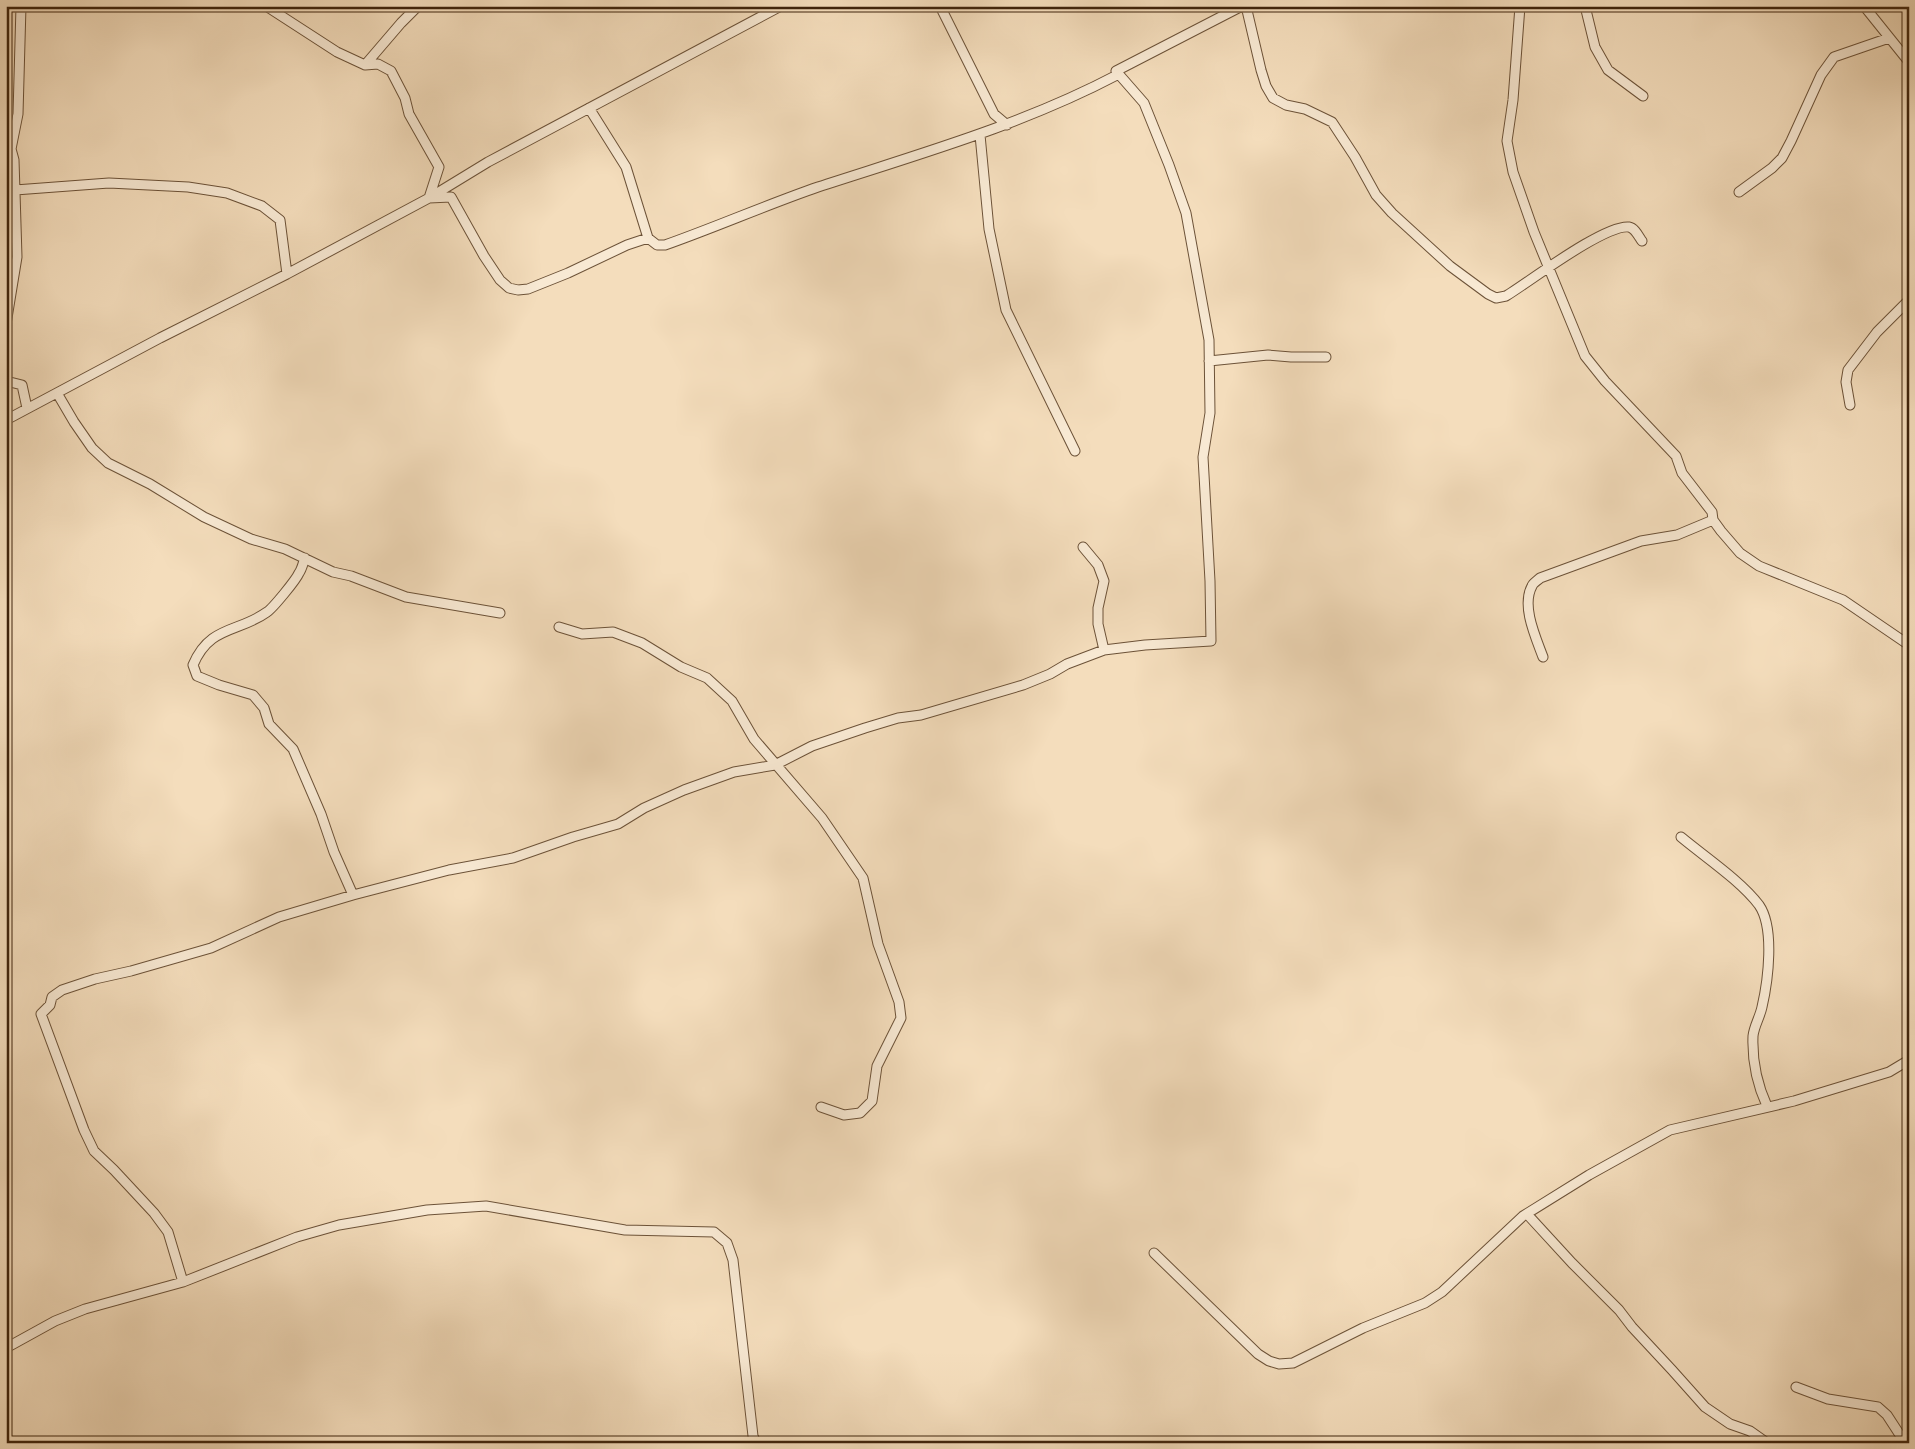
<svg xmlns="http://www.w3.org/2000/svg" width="1915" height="1449" viewBox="0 0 1915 1449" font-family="'IM FELL French Canon',serif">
<rect width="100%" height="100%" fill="#f4ddbc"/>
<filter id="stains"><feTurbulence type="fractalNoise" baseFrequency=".004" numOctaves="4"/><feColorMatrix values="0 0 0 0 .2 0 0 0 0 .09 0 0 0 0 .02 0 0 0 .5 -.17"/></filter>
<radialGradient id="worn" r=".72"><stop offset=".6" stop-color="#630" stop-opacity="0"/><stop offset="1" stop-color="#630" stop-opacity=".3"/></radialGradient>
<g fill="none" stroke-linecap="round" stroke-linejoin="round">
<g stroke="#6c5238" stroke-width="11">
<path id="street" d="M266 6 337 52 365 65 378 64 391 71 405 98 409 114 439 167 429 198 451 197 484 256 500 280 509 288 518 290 528 289 568 273 627 245 648 238
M940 6 994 114 1007 125
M1246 6 1261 70 1266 86 1273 98 1286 105 1305 109 1332 122 1355 157 1376 195 1392 213 1450 266 1488 294 1496 298 1506 296C1529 282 1605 224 1629 227 1635 228 1639 237 1642 241
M1520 6 1513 100 1507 141 1513 172 1534 232 1585 356 1605 381 1676 456 1682 473 1712 512 1713 520 1721 531 1740 553 1759 566 1843 600 1909 645
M1585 6 1595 47 1608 70 1643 96
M1864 6 1909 62
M365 65 401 23 418 6
M589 108 626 167 648 238 657 245H665C716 227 766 205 818 187 919 154 1022 125 1117 75L1116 71 1242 6
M980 135 989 229 1006 310 1075 451
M15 190 109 183 188 187 227 193 262 206 280 220 287 274
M1739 192 1772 168 1782 158 1791 141 1821 75 1834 57 1889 38
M6 324 17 257 14 160 11 149 18 114 21 6
M1209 361 1268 355 1291 357H1326
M6 381 22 385 27 408
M57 393 74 422 92 448 108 463 150 484 204 517 251 539 285 549 333 572 351 576 406 597 500 613
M1850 405 1846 382 1848 370 1877 332 1909 300
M6 420 160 338 287 274 429 198 488 162 781 6
M1083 547 1098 565 1104 581 1098 608V624L1104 650 1145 645 1211 641 1210 581 1203 457 1210 413 1209 340 1186 213 1169 165 1144 103 1116 71
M305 558C303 563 302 569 299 573 296 580 273 608 267 612 238 633 210 625 193 665L197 676 219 685 253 695 264 708 269 724 293 749 321 814 334 852 353 895
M559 627 582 634 613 632 642 643 681 667 707 678 732 701 754 739 822 818 863 878 878 944 899 1002 901 1018 877 1066 872 1101 860 1113 844 1115 821 1107
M1543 657C1536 638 1521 606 1532 586 1533 583 1537 581 1540 578L1641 541 1677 535 1713 520
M1681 837C1705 857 1741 881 1759 905 1775 928 1768 981 1762 1007 1760 1017 1754 1026 1753 1036 1752 1061 1757 1084 1767 1106
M1527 1214 1572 1263 1619 1310 1632 1327 1672 1370 1705 1407 1730 1424 1750 1431 1767 1443
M1154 1253 1258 1354 1269 1361 1279 1364 1293 1363 1363 1328 1425 1303 1442 1292 1523 1216 1589 1175 1670 1130 1794 1101 1889 1072 1909 1060
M183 1282 168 1232 154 1213 114 1170 94 1151 84 1130 41 1014 50 1005 52 997 62 990 95 979 131 971 211 948 279 917 353 895 449 870 513 858 573 837 618 824 644 808 684 790 734 772 775 765 812 746 865 728 898 718 921 715 1023 685 1050 674 1067 664 1104 650
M6 1348 55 1321 85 1309 183 1282 297 1237 339 1225 427 1210 486 1206 625 1230 714 1232 727 1243 733 1260 753 1436 756 1443
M1796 1387 1828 1399 1878 1407 1887 1415 1900 1435 1902 1443"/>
</g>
<use href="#street" stroke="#f8e9d3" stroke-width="9"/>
</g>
<rect width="1915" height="1449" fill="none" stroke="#f4ddbc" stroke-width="25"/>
<rect x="8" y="8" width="1900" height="1434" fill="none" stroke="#3f240c" stroke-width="2.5"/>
<rect x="12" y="12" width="1890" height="1424" fill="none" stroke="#3f240c"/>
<rect width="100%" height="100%" filter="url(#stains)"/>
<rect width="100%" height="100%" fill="url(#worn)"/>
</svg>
